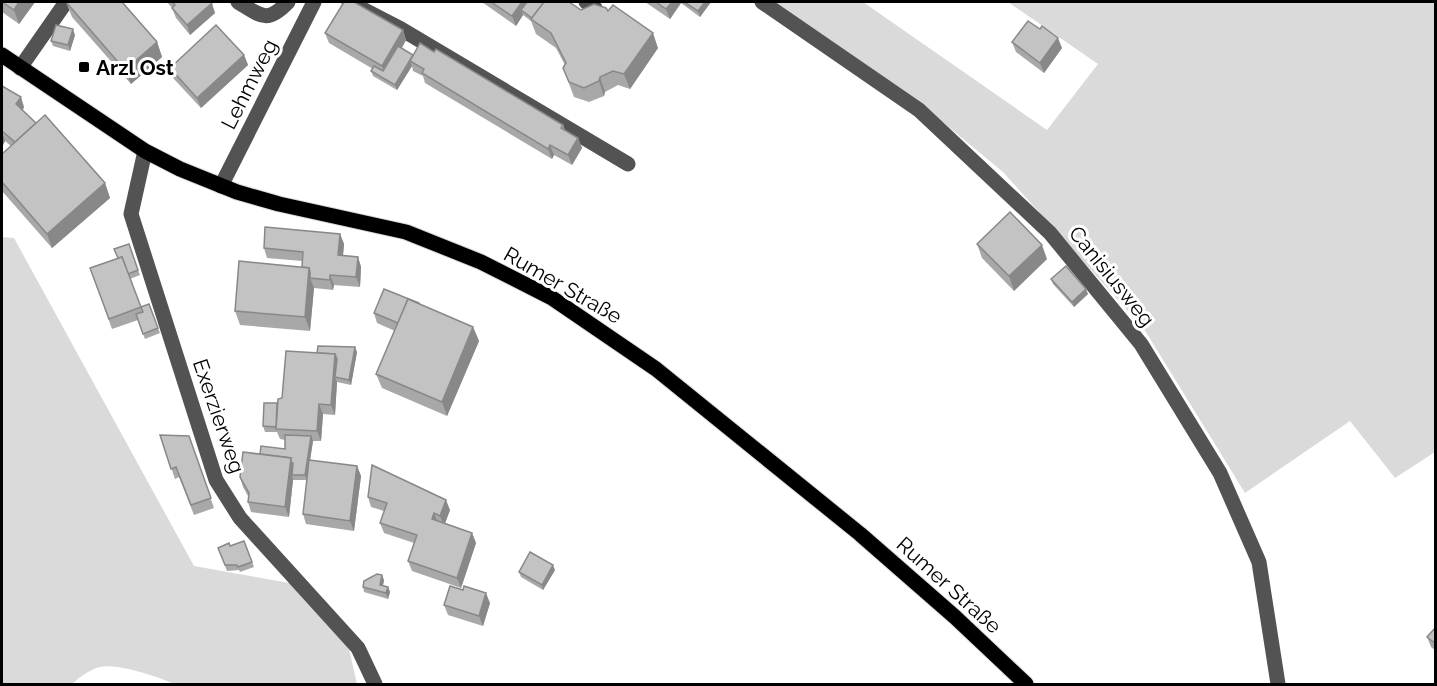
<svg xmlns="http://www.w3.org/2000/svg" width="1437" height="686" viewBox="0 0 1437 686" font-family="Raleway,sans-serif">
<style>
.green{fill:#dadada}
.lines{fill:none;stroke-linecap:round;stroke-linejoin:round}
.major-casing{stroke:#dbdbdb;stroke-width:17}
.minor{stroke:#535353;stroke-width:15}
.major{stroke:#000;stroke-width:15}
.wall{fill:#a8a8a8}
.shaded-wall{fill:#888}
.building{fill:#c3c3c3;stroke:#888;stroke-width:1.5}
.poi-dot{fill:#000;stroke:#fff;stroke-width:2}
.labels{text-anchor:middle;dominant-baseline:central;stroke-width:6;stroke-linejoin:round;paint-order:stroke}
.poi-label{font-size:21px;font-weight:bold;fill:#000;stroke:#fff;text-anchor:start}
.street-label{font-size:21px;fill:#000;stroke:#fff}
</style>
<rect width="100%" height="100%" fill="#fff"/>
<g class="green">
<polygon points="770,2 863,2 1047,130 1098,64 1008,2 1435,2 1435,452 1395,478 1350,421 1245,493 1144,329 1003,172 916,100"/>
<path d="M2,237L14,238L194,566L295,584L349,649L357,684H174C159,677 117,663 100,667C90,669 79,678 72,684H2Z"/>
</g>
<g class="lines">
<g class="major-casing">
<polyline id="major" points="2,55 145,151 180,169 237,192 279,204 406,232 481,262 552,298 656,369 860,534 955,617 1026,684"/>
</g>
<g class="minor">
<path d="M238,2C261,16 267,24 288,2"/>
<polyline points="349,2 401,29 628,164"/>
<polyline points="586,2 595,8"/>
<polyline points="762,2 919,110 1050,233 1141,344 1220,473 1259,562 1278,684"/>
<polyline points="20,68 66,2"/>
<polyline points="145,151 131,214 216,480 240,518 358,648 375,684"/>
<polyline points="221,186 314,2"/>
</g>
<use href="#major" class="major"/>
</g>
<g class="wall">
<polygon points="2,2 35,2 19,24 2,12"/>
<polygon points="66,2 157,42 162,57 131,84 72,17"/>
<polygon points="167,2 210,2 215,13 190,35 176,18 172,8"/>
<polygon points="482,2 569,2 581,10 608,11 658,48 630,89 618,85 605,92 604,96 589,102 574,97 563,68 565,65 556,48 536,34 531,21 523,15 516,26"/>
<polygon points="645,2 711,2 700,17 681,3 670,19"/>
<polygon points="403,30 406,40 402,48 413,55 563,125 565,130 578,138 582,148 572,165 554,155 552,159 425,83 423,76 413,71 412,66 397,90 373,76 371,71 373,69 329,43 325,33"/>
<polygon points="75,35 70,51 53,46 51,41"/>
<polygon points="1012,42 1062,48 1044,73 1016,52"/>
<polygon points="244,55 248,65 201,108 173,78 170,68"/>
<polygon points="2,86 24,107 23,110 36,123 105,183 110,198 52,248 2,191 2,154 11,146 5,141 3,145 2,144"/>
<polygon points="340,234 344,244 343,256 358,257 361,267 360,287 334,285 333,290 314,288 310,331 240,325 235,311 302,267 302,261 267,258 264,248"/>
<polygon points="977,244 1047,259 1014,291 982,258"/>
<polygon points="90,268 138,270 140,275 130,279 143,312 149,304 160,333 145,339 138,320 112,329"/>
<polygon points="1051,279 1088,294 1074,307 1053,284"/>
<polygon points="419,304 473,327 479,341 447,416 382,388 376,374 395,331 377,323 374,313"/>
<polygon points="357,352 351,385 337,382 335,415 323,414 321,441 313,441 310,460 357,466 361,476 354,531 306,524 303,514 307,480 293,480 289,517 251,512 248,502 248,496 243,487 240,477 260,454 285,449 285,440 280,439 277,432 265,432 263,426 277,403 282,398 317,353"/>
<polygon points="160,435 189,436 214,508 194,515 179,477 175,479"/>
<polygon points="368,497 450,510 445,523 472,533 476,543 461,588 412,571 408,561 414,543 384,533 380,523 384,511 371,507"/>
<polygon points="244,541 254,567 240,572 239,570 227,571 218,548 230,546"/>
<polygon points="555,570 543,590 521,577 519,572"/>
<polygon points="384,580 383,585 388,587 390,592 388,599 364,592 363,587"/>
<polygon points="463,590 490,603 483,626 448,615 444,605"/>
<polygon points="1436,627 1436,651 1431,647 1427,637"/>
</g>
<g class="shaded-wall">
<polygon points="19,2 35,2 19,24 14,10"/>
<polygon points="522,2 533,2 521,10 523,15 516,26 512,16"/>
<polygon points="672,2 681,2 681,3 670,19 666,9"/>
<polygon points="705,2 711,2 700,17 698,11"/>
<polygon points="212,3 215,13 190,35 187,25"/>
<polygon points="73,29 75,35 70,51 68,45"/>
<polygon points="403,30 406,40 385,76 382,66"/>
<polygon points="653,33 658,48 630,89 624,74"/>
<polygon points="1058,38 1062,48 1044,73 1040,63"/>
<polygon points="157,42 162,57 131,84 125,70"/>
<polygon points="244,55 248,65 201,108 197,98"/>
<polygon points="410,61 412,66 397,90 395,85"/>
<polygon points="600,77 605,92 604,96 599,81"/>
<polygon points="21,97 24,107 20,114 16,104"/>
<polygon points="2,132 5,141 3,145 2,142"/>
<polygon points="578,138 582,148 572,165 568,155"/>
<polygon points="550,145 554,155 552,159 548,149"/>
<polygon points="105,183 110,198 52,248 47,234"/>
<polygon points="340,234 344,244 342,265 338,255"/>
<polygon points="1042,245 1047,259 1014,291 1009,276"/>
<polygon points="358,257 361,267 360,287 356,277"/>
<polygon points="309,268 313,278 310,278 314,288 310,331 305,317"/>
<polygon points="330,275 334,285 333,290 330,280"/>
<polygon points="1086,289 1088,294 1074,307 1072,302"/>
<polygon points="473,327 479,341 447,416 442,402"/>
<polygon points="355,347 357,352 351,385 349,380"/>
<polygon points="335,354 338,364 335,377 337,382 335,415 331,405"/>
<polygon points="319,404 323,414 321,441 317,431"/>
<polygon points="311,436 313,441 307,480 305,475"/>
<polygon points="291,458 295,469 292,475 293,480 289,517 285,507"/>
<polygon points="357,466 361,476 354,531 350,521"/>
<polygon points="446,500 450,510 444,526 440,516"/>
<polygon points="434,513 438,523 432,519"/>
<polygon points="472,533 476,543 461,588 457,578"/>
<polygon points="553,565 555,570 543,590 542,585"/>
<polygon points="382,575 384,580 382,590 380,585"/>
<polygon points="388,587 390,592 388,599 386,593"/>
<polygon points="486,593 490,603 483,626 479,616"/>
</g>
<g class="building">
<polygon points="2,2 19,2 14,10"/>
<polygon points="66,2 122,2 157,42 125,70"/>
<polygon points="172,2 210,2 212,3 187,25 172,8 175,5"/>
<polygon points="344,2 354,2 403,30 382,66 325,33"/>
<polygon points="491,2 522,2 512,16"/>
<polygon points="527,2 544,2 532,18 521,10"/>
<polygon points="544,2 569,2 581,10 594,4 606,8 608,11 613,5 653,33 624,74 613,71 600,77 599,81 584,88 569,82 563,68 566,63 551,33 531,19"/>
<polygon points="656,2 672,2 666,9"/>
<polygon points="684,2 705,2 698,11"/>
<polygon points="1028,21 1040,29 1042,26 1058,38 1040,63 1012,42"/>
<polygon points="56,25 73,29 68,45 51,41"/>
<polygon points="216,25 244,55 197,98 170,68"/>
<polygon points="420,43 434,52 436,49 563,125 561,128 578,138 568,155 550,145 548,149 422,73 424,69 410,61"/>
<polygon points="398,46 413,55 395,85 371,71 374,66 383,71"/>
<polygon points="2,86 21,97 16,104 36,123 15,142 2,131"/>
<polygon points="45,115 105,183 47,234 2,182 2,154"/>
<polygon points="1010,212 1042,245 1009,276 977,244"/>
<polygon points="265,227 340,234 338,255 358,257 356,277 330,275 330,280 310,278 310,272 309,268 302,267 303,252 264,248"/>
<polygon points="129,244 138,270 128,274 122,257 118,258 114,249"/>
<polygon points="122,257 141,307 109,319 90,268"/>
<polygon points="239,261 309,268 305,317 235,311"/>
<polygon points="1066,266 1086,289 1072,302 1051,279"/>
<polygon points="384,289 419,303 419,304 408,299 398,323 374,313"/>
<polygon points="408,299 473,327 442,402 376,374"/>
<polygon points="149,304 158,328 143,334 136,314 143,312 141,307"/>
<polygon points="318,346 355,347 349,380 335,377 337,359 335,354 317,353"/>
<polygon points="286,351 335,354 331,405 319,404 317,431 276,429 278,399 282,398"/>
<polygon points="264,403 277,403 276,427 263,426"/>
<polygon points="160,435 189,436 211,498 191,505 176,467 171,469"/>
<polygon points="285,435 311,436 305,475 292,475 293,463 291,463 291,458 260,454 261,446 285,449"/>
<polygon points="243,452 291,458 285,507 248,502 249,493 240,477"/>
<polygon points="309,460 357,466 350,521 303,514"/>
<polygon points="372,465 446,500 440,516 434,513 432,519 472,533 457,578 408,561 417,535 380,523 387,503 368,497"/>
<polygon points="244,541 252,562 238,567 237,565 225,565 218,548 229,543 230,546"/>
<polygon points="530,552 553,565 542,585 519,572"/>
<polygon points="377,574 382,575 380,585 388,587 386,593 363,587 364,581"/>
<polygon points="450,586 463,590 464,586 486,593 479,616 444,605"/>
<polygon points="1436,627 1436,644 1427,637"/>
</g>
<rect class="poi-dot" x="78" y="61" width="12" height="12" rx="3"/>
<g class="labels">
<g class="poi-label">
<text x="96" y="67">Arzl Ost</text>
</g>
<g class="street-label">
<text transform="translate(249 84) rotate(-63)">Lehmweg</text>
<text transform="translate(1112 276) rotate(51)">Canisiusweg</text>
<text transform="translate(563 285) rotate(30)">Rumer Straße</text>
<text transform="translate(219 416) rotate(71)">Exerzierweg</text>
<text transform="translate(949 585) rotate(42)">Rumer Straße</text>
</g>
</g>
<rect width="1437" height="686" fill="none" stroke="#000000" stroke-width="6"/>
</svg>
